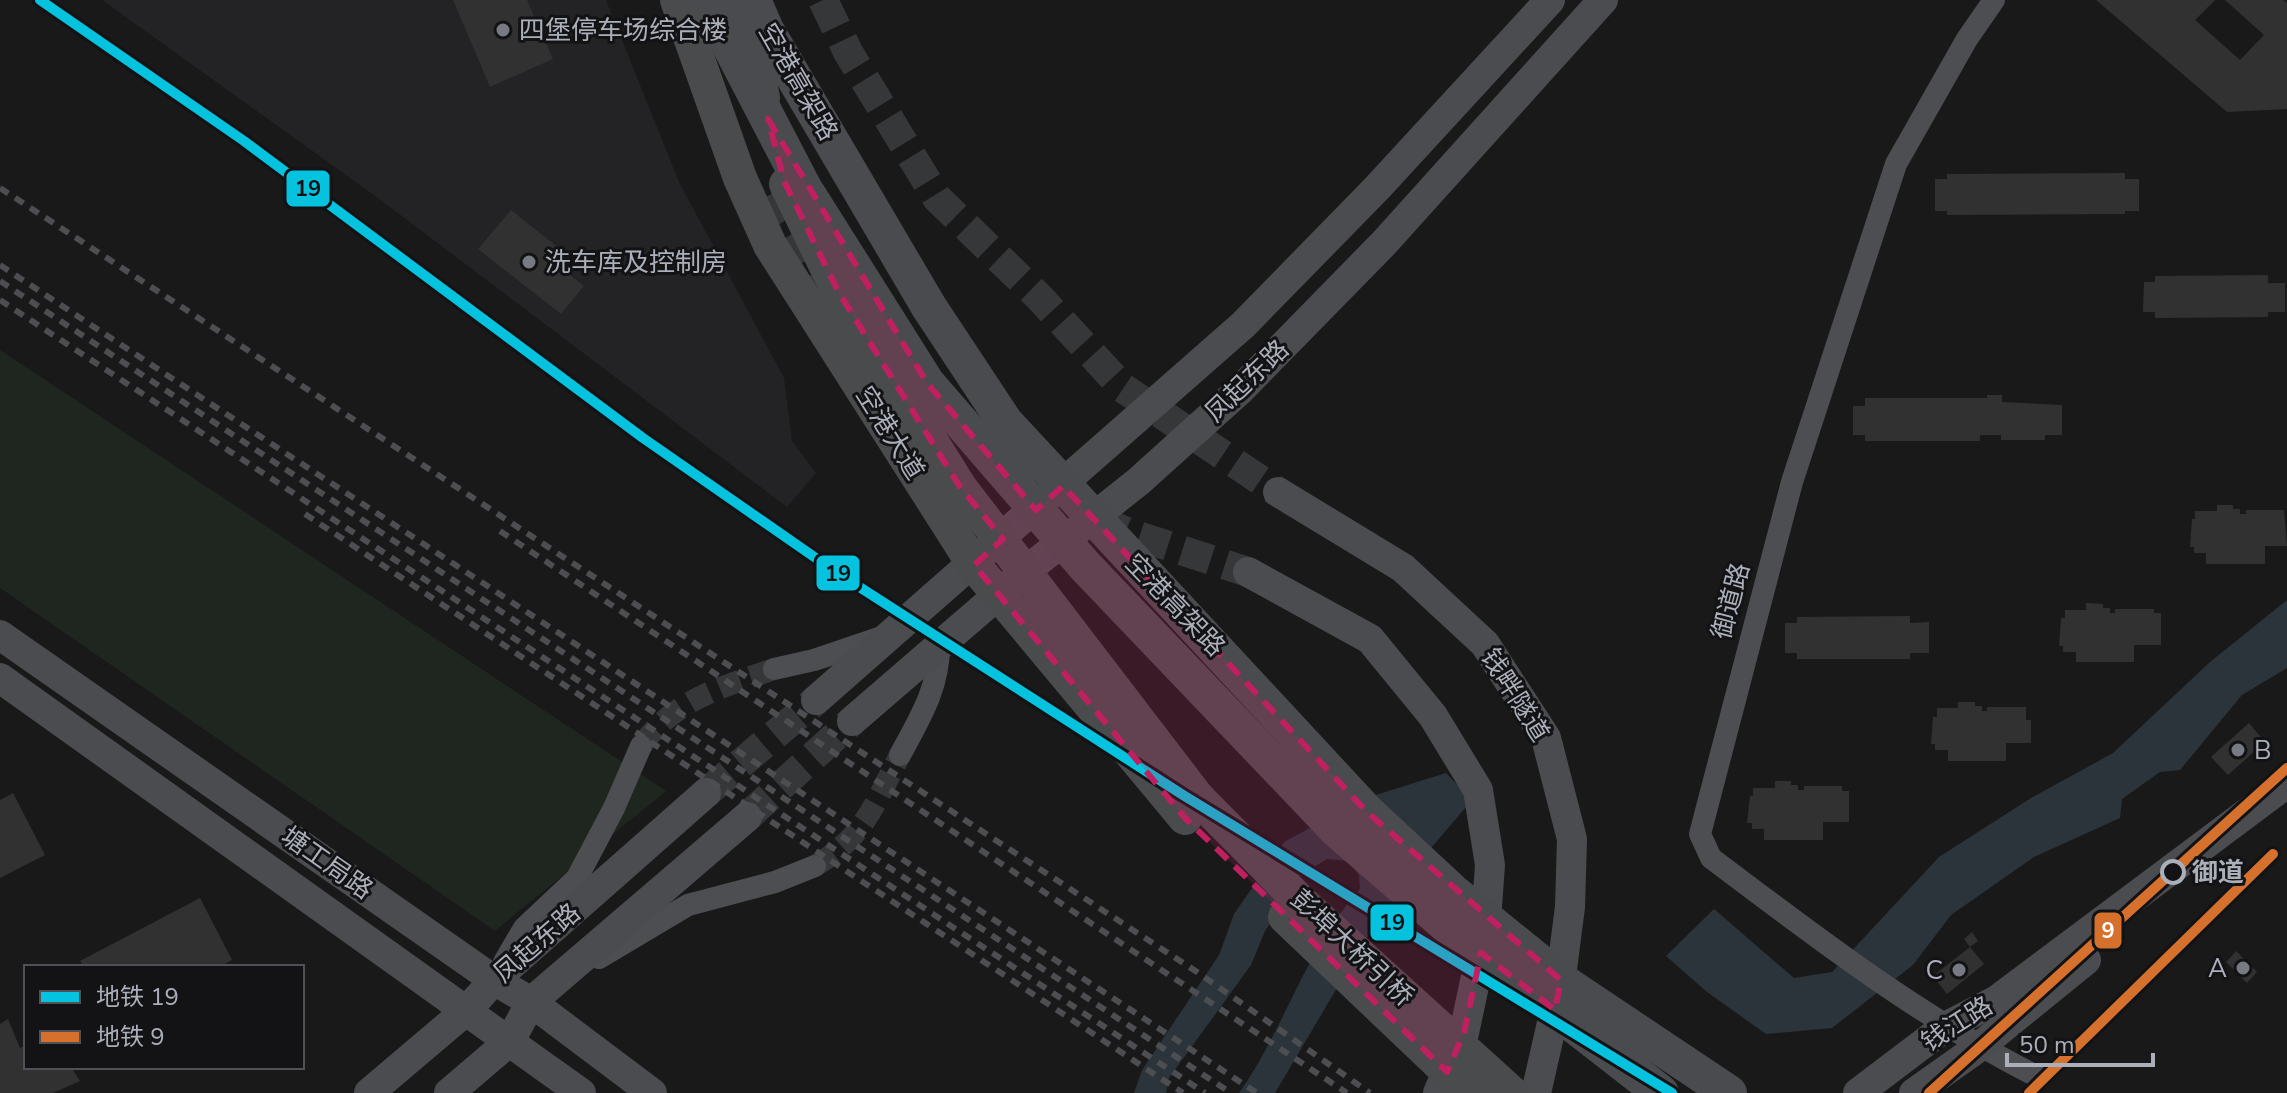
<svg xmlns="http://www.w3.org/2000/svg" width="2287" height="1093" viewBox="0 0 2287 1093" font-family="'Nunito Sans','Noto Sans SC',sans-serif">
<style>
.built{fill:#232325}
.green{fill:#1e261f}
.water{fill:#2b343b}
.building{fill:#313131}
.lines{fill:none;stroke-linecap:round;stroke-linejoin:round}
.minor-tunnel{stroke:#363739;stroke-width:22;stroke-dasharray:22 11;stroke-linecap:butt}
.secondary-tunnel{stroke:#363739;stroke-width:30;stroke-dasharray:30 15;stroke-linecap:butt}
.minor{stroke:#4c4e52;stroke-width:22}
.secondary{stroke:#4b4c50;stroke-width:30}
.primary{stroke:#4a4b4d;stroke-width:34}
.rail{stroke:#4c4e51;stroke-width:6;stroke-dasharray:10 8;stroke-linecap:butt}
.primary-bridge{stroke:#4a4b4d;stroke-width:34}
.trunk-bridge{stroke:#4a4b4e;stroke-width:36}
.metro-1-casing{stroke:#131315;stroke-width:16}
.metro-2-casing{stroke:#131315;stroke-width:16}
.metro-1{stroke:#05c3de;stroke-width:10}
.metro-2{stroke:#d5712d;stroke-width:10}
.marked{fill:#c12060;fill-opacity:0.2;stroke:#c12060;stroke-width:6;stroke-dasharray:16 10;stroke-linejoin:round}
.poi-dot{fill:#777a82;stroke:#131315;stroke-width:3}
.stop-dot{fill:#131315;stroke:#aaafba;stroke-width:4}
.labels{text-anchor:middle;dominant-baseline:central;stroke-width:6;stroke-linejoin:round;paint-order:stroke}
.poi-label{font-size:26px;fill:#aaafba;stroke:#131315;text-anchor:start}
.street-label{font-size:26px;fill:#aaafba;stroke:#131315}
.stop-label{font-size:26px;font-weight:bold;fill:#aaafba;stroke:#131315;text-anchor:start}
.line-badge{stroke:#131315;stroke-width:3}
.badge-label{font-size:22px;text-anchor:middle;font-weight:bold;fill:#fff}
.pale-badge-label{font-size:22px;text-anchor:middle;font-weight:bold;fill:#111}
</style>
<rect width="100%" height="100%" fill="#191919"/>
<polygon class="built" points="102,0 606,0 679,182 784,378 792,441 816,473 787,507 378,198"/>
<polygon class="green" points="0,350 666,791 495,931 0,588"/>
<g class="water">
<polygon points="2287,600 2287,668 2242,695 2180,770 2160,772 2122,799 2120,818 2034,857 1951,915 1913,965 1832,1028 1766,1034 1707,992 1666,956 1714,909 1794,978 1832,972 1939,857 2031,798 2113,753 2210,662"/>
<path d="M1446,773L1472,800L1414,868L1370,932L1275,1093H1239C1285,1028 1306,948 1360,889L1359,875L1348,861L1327,859L1302,874L1265,931L1251,965L1169,1078L1166,1093H1134L1142,1070L1219,955L1234,914L1284,842L1363,799Z"/>
</g>
<g class="building">
<polygon points="453,0 527,0 553,59 490,87"/>
<polygon points="2096,0 2215,0 2195,20 2240,60 2264,35 2225,0 2283,0 2287,3 2287,109 2227,112"/>
<polygon points="2125,173 2125,179 2139,179 2139,211 2125,211 2125,214 1947,215 1947,211 1935,211 1935,179 1947,179 1947,174"/>
<polygon points="511,210 569,256 561,268 584,286 561,314 478,249"/>
<polygon points="2268,275 2268,283 2285,283 2285,312 2268,312 2268,317 2155,318 2155,312 2143,312 2144,282 2155,282 2155,276"/>
<polygon points="1987,395 2002,395 2002,402 2062,405 2062,435 2045,435 2045,440 2001,440 2001,435 1980,435 1980,441 1865,441 1865,435 1853,435 1853,406 1865,406 1865,398 1987,398"/>
<polygon points="2217,505 2233,505 2233,509 2240,509 2240,514 2246,514 2246,510 2284,510 2287,546 2265,546 2265,564 2206,564 2206,553 2194,553 2194,547 2190,547 2192,519 2195,519 2195,511 2217,511"/>
<polygon points="2086,603 2103,604 2103,608 2110,608 2110,613 2115,613 2115,609 2154,609 2154,613 2161,613 2161,645 2134,645 2134,662 2076,662 2076,652 2063,652 2063,646 2059,646 2061,618 2065,618 2065,610 2086,610"/>
<polygon points="1910,616 1910,623 1929,622 1929,653 1910,653 1910,659 1797,659 1797,653 1785,653 1785,623 1797,623 1797,617"/>
<polygon points="1958,702 1975,702 1975,706 1982,706 1982,711 1987,711 1987,707 2026,707 2026,720 2031,720 2031,743 2006,743 2006,761 1948,761 1948,750 1935,750 1935,744 1931,744 1933,717 1937,717 1937,708 1958,708"/>
<polygon points="2249,723 2265,742 2228,775 2211,757"/>
<polygon points="1775,781 1791,781 1791,785 1798,785 1798,790 1804,790 1804,786 1842,786 1842,791 1849,791 1849,822 1823,822 1823,840 1764,840 1764,829 1752,829 1752,823 1747,823 1750,796 1753,796 1753,788 1775,788"/>
<polygon points="13,793 45,855 0,878 0,800"/>
<polygon points="200,898 232,960 219,967 84,967 80,961"/>
<polygon points="1972,932 1978,941 1970,947 1964,939"/>
<polygon points="1970,947 1984,964 1947,994 1933,976"/>
<polygon points="2236,951 2257,972 2247,983 2226,962"/>
<polygon points="8,1019 20,1048 26,1045 26,1067 71,1067 80,1081 53,1093 0,1093 0,1024"/>
</g>
<g class="lines">
<g class="minor-tunnel">
<path d="M641,746C674,700 722,687 774,669"/>
<path d="M815,866C865,836 874,805 900,755"/>
</g>
<g class="secondary-tunnel">
<polyline points="823,0 848,52 937,198 1040,298 1123,388 1278,492"/>
<polyline points="763,199 838,317"/>
<polyline points="1098,519 1126,532 1248,572"/>
<polyline points="706,793 816,700"/>
<polyline points="747,817 852,721"/>
</g>
<g class="minor">
<path d="M1994,0L1967,39L1896,164L1792,482L1700,834L1711,858C1817,938 1921,1018 2040,1078"/>
<polyline points="774,669 814,660 879,638"/>
<path d="M900,755C920,718 939,688 939,646"/>
<polyline points="599,958 688,905 775,882 815,866"/>
<polyline points="504,962 524,928 577,878 614,808 641,746"/>
</g>
<g class="secondary">
<polyline points="1278,492 1403,568 1485,644 1546,738 1572,839 1570,907 1559,992 1536,1093"/>
<polyline points="1248,572 1370,639 1433,716 1478,790 1490,865 1485,934 1464,1033 1438,1093"/>
<polyline points="0,635 494,980 531,1002 652,1093"/>
<polyline points="0,678 581,1093"/>
<polyline points="816,700 1243,325 1377,188 1550,0"/>
<polyline points="852,721 1027,570 1139,481 1241,389 1384,243 1603,0"/>
<polyline points="369,1093 468,1009 494,980 706,793"/>
<polyline points="449,1093 510,1041 531,1002 747,817"/>
<polyline points="1858,1093 1945,1027 1997,1000 2287,783"/>
<polyline points="1914,1093 1979,1047 2086,960"/>
</g>
<g class="primary">
<polyline points="677,0 740,178 770,245 974,565 1185,818"/>
<polyline points="744,0 763,98"/>
<polyline points="786,184 839,293 960,487 1198,798"/>
</g>
<g class="rail">
<polyline points="0,188 1197,972 1370,1093"/>
<polyline points="0,265 1257,1093"/>
<polyline points="0,281 1231,1093"/>
<polyline points="0,300 1205,1093"/>
<polyline points="305,514 1183,1093"/>
<polyline points="500,531 1347,1093"/>
</g>
<g class="primary-bridge">
<polyline points="1198,798 1297,898 1512,1093"/>
<polyline points="1285,917 1470,1093"/>
</g>
<g class="trunk-bridge">
<polyline points="711,0 731,48 804,188 927,383 1085,566 1338,831 1453,931 1661,1093"/>
<polyline points="753,0 766,30 929,307 1005,422 1367,812 1453,892 1569,986 1729,1093"/>
</g>
<g class="metro-1-casing">
<polyline id="metro-1" points="40,0 244,141 643,438 833,570 1183,795 1672,1093"/>
</g>
<g class="metro-2-casing">
<g id="metro-2">
<polyline points="1929,1093 2287,768"/>
<polyline points="2029,1093 2273,854"/>
</g>
</g>
<use href="#metro-1" class="metro-1"/>
<use href="#metro-2" class="metro-2"/>
</g>
<path class="marked" d="M768,119L927,383L1036,510L1063,486L1367,812L1561,980L1555,1010L1481,953L1464,1033L1447,1072L1185,818L974,565L1003,539L960,487L839,293L784,181Z"/>
<g class="poi-dot">
<circle cx="503" cy="30" r="8"/>
<circle cx="529" cy="262" r="8"/>
<circle cx="2238" cy="750" r="8"/>
<circle cx="2243" cy="968" r="8"/>
<circle cx="1959" cy="970" r="8"/>
</g>
<circle class="stop-dot" cx="2173" cy="872" r="11"/>
<g class="labels">
<g class="poi-label">
<text x="519" y="30">四堡停车场综合楼</text>
<text x="545" y="262">洗车库及控制房</text>
<text x="2254" y="750">B</text>
<text x="2227" y="968" text-anchor="end">A</text>
<text x="1943" y="970" text-anchor="end">C</text>
</g>
<g class="street-label">
<text transform="translate(798 82) rotate(60)">空港高架路</text>
<text transform="translate(1247 381) rotate(-44)">凤起东路</text>
<text transform="translate(890 433) rotate(58)">空港大道</text>
<text transform="translate(1731 601) rotate(-75)">御道路</text>
<text transform="translate(1175 605) rotate(46)">空港高架路</text>
<text transform="translate(1515 695) rotate(58)">钱畔隧道</text>
<text transform="translate(327 863) rotate(35)">塘工局路</text>
<text transform="translate(537 943) rotate(-41)">凤起东路</text>
<text transform="translate(1352 948) rotate(43)">彭埠大桥引桥</text>
<text transform="translate(1957 1024) rotate(-32)">钱江路</text>
</g>
<g class="stop-label">
<text x="2192" y="872">御道</text>
</g>
</g>
<g class="line-badge">
<rect x="285" y="169" width="46" height="39" rx="8" fill="#05c3de"/>
<rect x="815" y="554" width="46" height="38" rx="8" fill="#05c3de"/>
<rect x="1369" y="903" width="46" height="39" rx="8" fill="#05c3de"/>
<rect x="2093" y="911" width="30" height="39" rx="8" fill="#d5712d"/>
</g>
<g class="badge-label">
<text x="2108" y="938">9</text>
</g>
<g class="pale-badge-label">
<text x="308" y="196">19</text>
<text x="838" y="581">19</text>
<text x="1392" y="930">19</text>
</g>
<rect x="24" y="965" width="280" height="104" fill="#131315" stroke="#4f5157" stroke-width="2"/>
<rect x="40" y="991" width="40" height="12" fill="#05c3de" stroke="#4f5157" stroke-width="2"/>
<text x="96" y="1005" font-size="24" fill="#aaafba">地铁 19</text>
<rect x="40" y="1031" width="40" height="12" fill="#d5712d" stroke="#4f5157" stroke-width="2"/>
<text x="96" y="1045" font-size="24" fill="#aaafba">地铁 9</text>
<path d="M2007 1053v12h146v-12" fill="none" stroke="#aaafba" stroke-width="4"/>
<text x="2019" y="1053" font-size="24" fill="#aaafba" stroke="#131315" stroke-width="6" paint-order="stroke">50 m</text>
</svg>
